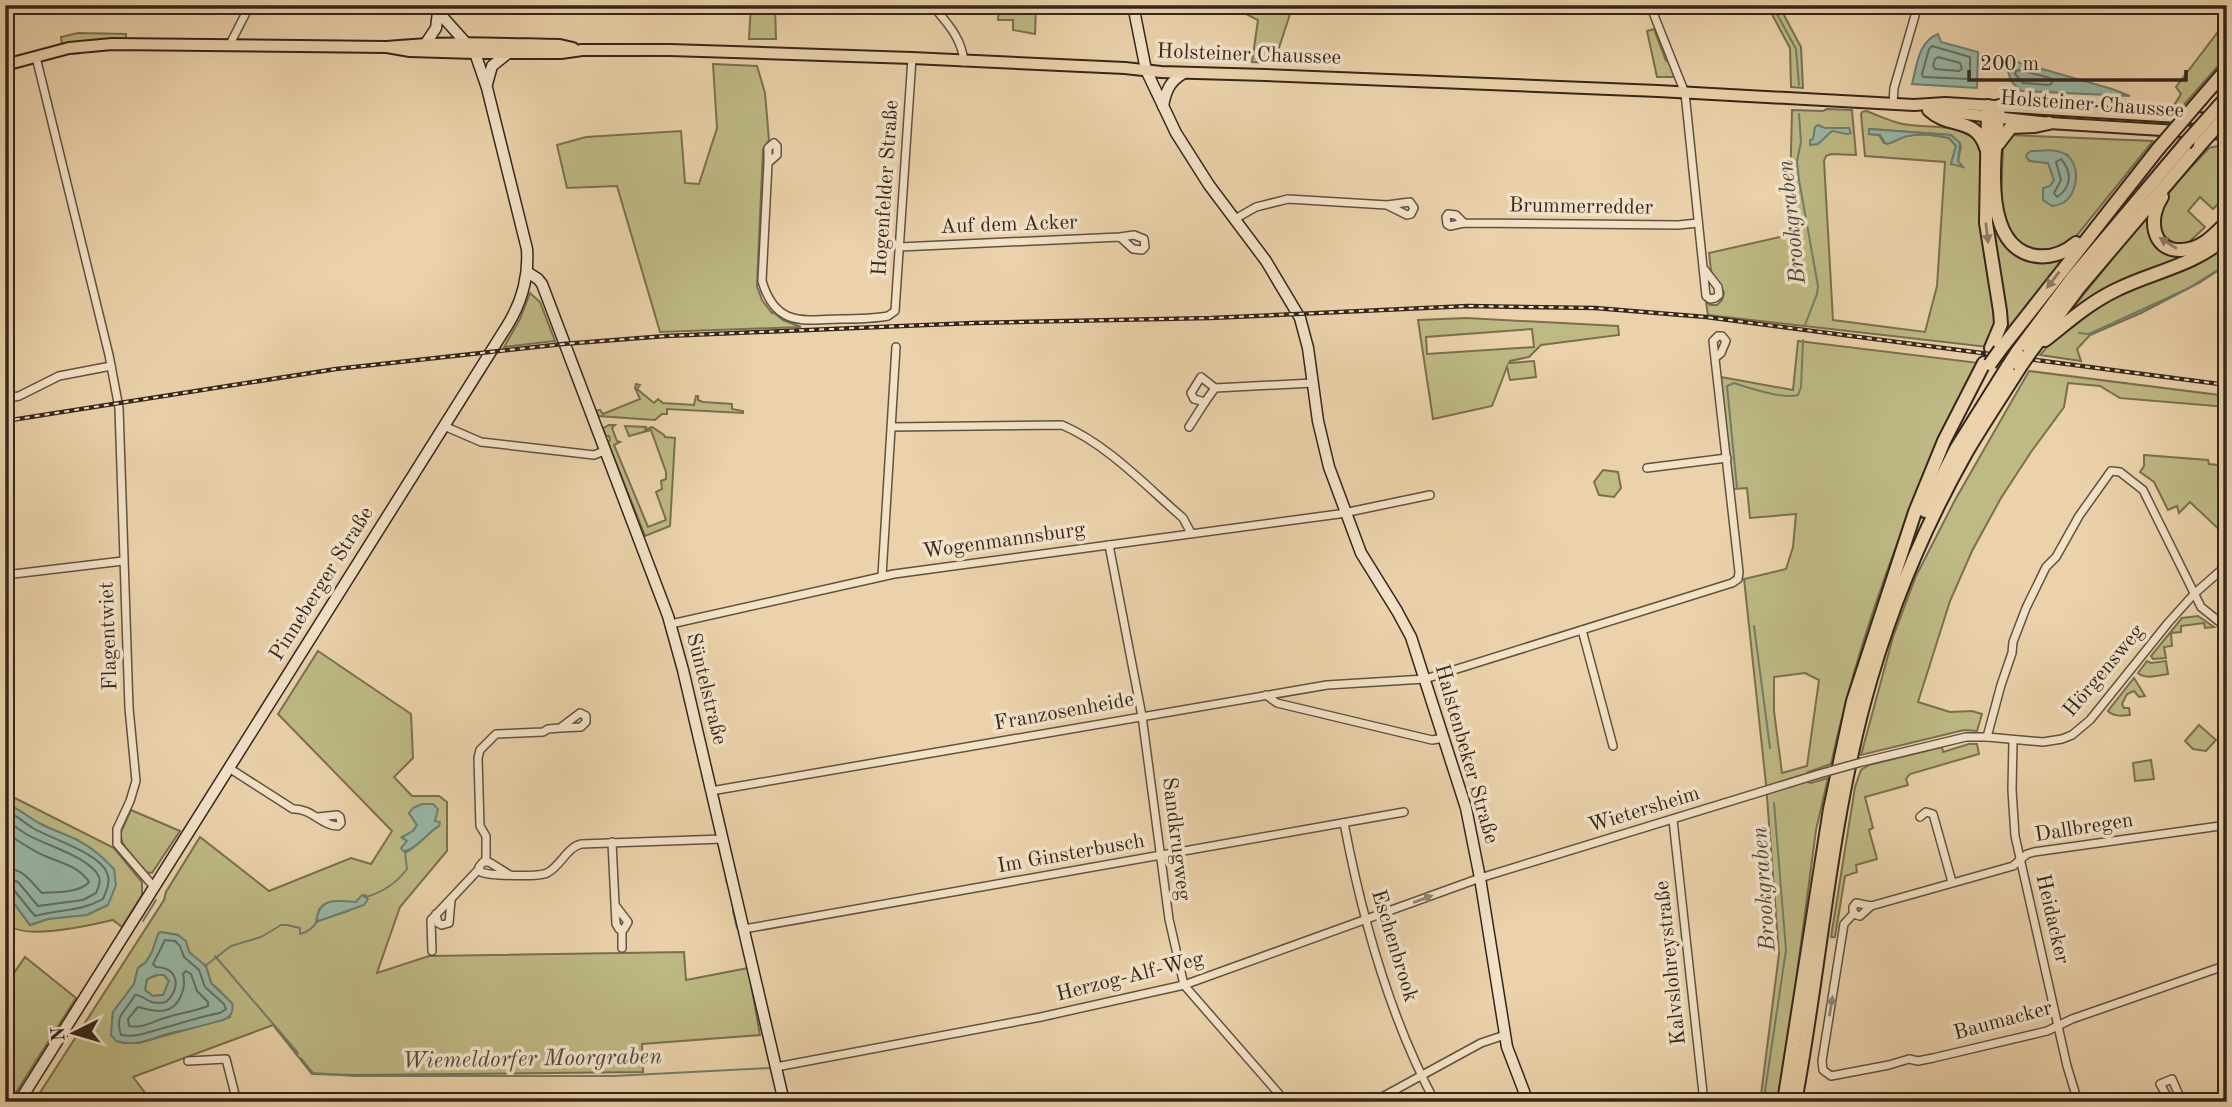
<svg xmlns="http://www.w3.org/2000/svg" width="2232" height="1107" viewBox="0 0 2232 1107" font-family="'Old Standard TT',serif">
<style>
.green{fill:#beba84;stroke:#797050;stroke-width:2;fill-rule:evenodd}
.water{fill:#98b8a7;stroke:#707e70;stroke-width:2;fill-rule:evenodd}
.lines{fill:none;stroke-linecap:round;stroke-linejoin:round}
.shore{stroke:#666f62;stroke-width:2}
.stream{stroke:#707e70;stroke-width:2}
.street-casing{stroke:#625140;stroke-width:10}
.secondary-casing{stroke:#34261d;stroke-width:13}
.primary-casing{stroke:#34261d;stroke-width:14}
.highway-casing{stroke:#34261d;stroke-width:16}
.street{stroke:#f2e2c8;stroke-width:7}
.secondary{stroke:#f2e2c8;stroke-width:10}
.primary{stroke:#ebd2aa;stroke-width:10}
.highway{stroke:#ebd2aa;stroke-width:12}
.rail-casing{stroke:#34261d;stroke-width:4.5}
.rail{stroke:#f2e2c8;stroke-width:2;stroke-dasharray:5;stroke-linecap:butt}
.street-bridge-casing{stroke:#625140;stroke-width:10;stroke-linecap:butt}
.highway-bridge-casing{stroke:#34261d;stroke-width:16;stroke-linecap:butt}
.street-bridge{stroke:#f2e2c8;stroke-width:7}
.highway-bridge{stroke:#ebd2aa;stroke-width:12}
.oneway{fill:#907c64}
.oneway2{fill:#938472}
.labels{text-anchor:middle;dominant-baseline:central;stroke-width:7;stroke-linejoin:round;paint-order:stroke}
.street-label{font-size:21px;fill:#34261d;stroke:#f2e2c8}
.water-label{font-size:23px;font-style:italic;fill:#4d4a40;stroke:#f2e2c8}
</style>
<rect width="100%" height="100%" fill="#ebd2aa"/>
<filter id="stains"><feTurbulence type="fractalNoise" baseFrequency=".00286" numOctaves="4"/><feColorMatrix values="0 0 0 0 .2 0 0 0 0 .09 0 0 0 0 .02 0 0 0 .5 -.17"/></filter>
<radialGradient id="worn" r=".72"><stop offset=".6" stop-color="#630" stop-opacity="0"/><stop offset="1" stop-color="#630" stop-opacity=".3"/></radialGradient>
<g class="green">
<polygon points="751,5 775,5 776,39 749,39"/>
<polygon points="999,5 1036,5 1035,34 1013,30 1013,20 998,20"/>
<polygon points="1245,5 1293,5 1274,63 1252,62 1258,20 1242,12"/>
<polygon points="1767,5 1780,5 1785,17 1801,47 1803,88 1791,87 1790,48"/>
<polygon points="2227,20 2227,56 2181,108 2173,107 2181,94 2176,87"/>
<polygon points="1654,29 1666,61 1669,62 1674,77 1657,77 1647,31"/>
<polygon points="78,33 126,34 126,39 86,41 62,44 61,37"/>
<polygon points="713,64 757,66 765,93 769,140 763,149 757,286 762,300 772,313 773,312 783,320 801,327 660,332 617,186 567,188 557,145 586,137 681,131 685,183 699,184 717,128"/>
<path d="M1827,109L1852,110L1856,155L1831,154L1826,156L1824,161L1833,320L1925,332L1937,286L1945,162L1865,156L1861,114L1862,112L1866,111C1878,115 1891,122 1903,124C1936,130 1957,120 1983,146L1996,321L1988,347L1708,315L1706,302L1710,305H1717L1722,300L1724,293L1711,271L1709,253L1789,235L1792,110L1823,111ZM1871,129L1951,135L1961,146L1958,161L1959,164H1951L1956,146L1949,138C1936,135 1920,133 1907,136C1898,138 1894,143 1884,143L1879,135L1869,134Z"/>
<path d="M2009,135L2153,141L2074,239C2048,257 2041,254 2014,241L2001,211V204L2003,149ZM2053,151L2068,155L2072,193L2064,202L2052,206L2050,186L2054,180L2048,163L2030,161Z"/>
<path d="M2217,146L2227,154V195L2213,209L2200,197L2188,211L2205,227L2186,245C2155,242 2152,215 2169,193C2181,177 2196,162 2209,148Z"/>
<polygon points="1991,188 2009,247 2065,258 2000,341 1990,233"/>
<polygon points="2149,214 2158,243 2203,248 2066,316"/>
<path d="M2227,243V262L2222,268L2199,283L2141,313L2090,335L2077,349L2081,361L2040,355C2058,334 2099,300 2124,289C2164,272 2191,273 2227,243Z"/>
<polygon points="530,293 540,302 555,341 504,347 520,319"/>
<path d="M1466,318L1618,326L1619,335L1541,345L1529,357L1510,361L1509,363L1534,361L1536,377L1510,380L1507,367L1492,406L1433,419L1418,320ZM1532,329L1534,347L1427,354L1426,337Z"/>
<path d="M1798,341L1979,363C1960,401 1940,439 1923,479C1884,572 1852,666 1831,764L1808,772L1802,778L1803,781L1811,783L1828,778L1816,830L1795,989L1777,1102H1765L1761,1095L1779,954L1766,784L1744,579L1786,569L1793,547L1796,514L1750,518L1747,488L1733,489L1721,377L1793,390ZM1805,673L1819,680L1807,766L1782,773L1774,711V677Z"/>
<polygon points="2029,371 2227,396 2227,407 2120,398 2100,386 2068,383 2064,407 2031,452 2001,498 1972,551 1950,601 1918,702 1950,712 1972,711 1982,714 1977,731 1964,730 1861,755 1893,637 1916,576 1955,500"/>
<polygon points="636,384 640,385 637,389 654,403 658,399 663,403 694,405 696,396 698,396 698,400 703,402 732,404 732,409 743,411 743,413 667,409 667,414 662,414 655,420 598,416 596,411 600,410 603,414 640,399 635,388"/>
<polygon points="609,425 615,425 612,428 617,441 620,442 614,445 648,527 666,520 656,492 662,489 661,481 666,479 666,472 651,430 629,436 625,426 646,427 645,430 652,427 664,435 665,437 675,438 670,526 645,536 608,442 610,440 609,436 606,436 603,428"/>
<polygon points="2144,455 2208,460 2209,464 2227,466 2227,537 2190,502 2179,513 2177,506 2168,510 2154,482 2140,472 2144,466"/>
<polygon points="1603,470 1618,472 1621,488 1614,497 1599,495 1594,482"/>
<polygon points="2198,616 2214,627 2205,628 2204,623 2181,626 2181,632 2171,633 2172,646 2164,647 2166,658 2153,659 2151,656 2182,618"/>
<path d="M318,651L411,714L413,758L394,777L412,796H439L447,802V851L400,907L377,973L429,956L684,952L686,980L748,968L760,1035L642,1044L643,1072L354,1075L312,1074L273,1025L133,1077L152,1102H85L82,1096L73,1102H34L164,900L166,892L200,837L269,891L351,858L371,864L392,831L278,714ZM418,806L439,825C428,832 418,847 406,852L407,841L402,838L413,831L417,825L409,813ZM365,895L367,899L348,911L317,921L319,910L323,905L330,902H356ZM160,932L178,935L189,952L207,969L211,983L221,992L230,1017L139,1043H124L111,1035L113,1012L134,984L138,968L146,962L152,952Z"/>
<path d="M2147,661L2151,663L2166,661L2168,674C2158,675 2146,680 2138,673Z"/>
<path d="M2134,678L2145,696L2139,697L2134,691L2127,694L2122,704L2124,708H2129L2130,715C2122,716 2114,717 2108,711Z"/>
<polygon points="2199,725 2216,740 2206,751 2193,749 2185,741"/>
<polygon points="1969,744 1977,744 1979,754 1910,774 1906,779 1908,785 1865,797 1873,828 1869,830 1877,859 1856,865 1857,872 1845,876 1835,937 1831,937 1855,787 1861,770 1869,765 1942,747 1943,752"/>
<polygon points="2151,760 2154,779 2135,781 2133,763"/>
<path d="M5,793L114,848L142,882V895L122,927L113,920C92,925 21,942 7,923C2,916 5,899 5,891L30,925L48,919L67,916L78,840C63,835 49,830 35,821C25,815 17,807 5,804Z"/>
<polygon points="131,810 180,831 152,873 145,872 123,844 120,834"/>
<polygon points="25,957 76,998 10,1102 5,1102 5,1043 7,1040 5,1028 5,986"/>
<polygon points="160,974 164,975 169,981 164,995 153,996 145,990 147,979"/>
</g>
<g class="water">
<path d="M1938,34L1941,42L1978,52L1977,88L1912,84C1917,65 1918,42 1938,34Z"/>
<polygon points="2004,58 2112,89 2130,96 2021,91 2011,81"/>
<polygon points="1818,125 1825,128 1849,128 1851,133 1847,134 1832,131 1818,144 1810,145 1810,140 1813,139 1815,127"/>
<path d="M1869,129L1951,135L1960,143L1958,161L1963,167L1951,164L1956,146L1949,138C1936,135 1920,133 1907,136C1899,138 1895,143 1886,144L1880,135L1869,134Z"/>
<path d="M2031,151C2041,151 2056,148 2065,154C2081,163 2079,193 2063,203C2060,205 2056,205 2052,206L2043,200V188L2050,186L2054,180L2048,163L2030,161L2026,157L2027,154Z"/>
<path d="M5,804C18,807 27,817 39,823C52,830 66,834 79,841C93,848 103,858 114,869L116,885L108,905L87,915L48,919L30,925L5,891Z"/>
<path d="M422,804H433L438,809L435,821L440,822L439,826C428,832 416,850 403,851L401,848L407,841L402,837L413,831L417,825L409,813L413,808Z"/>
<path d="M362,895L368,899L364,905L316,922C319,897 336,900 356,902Z"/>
<path d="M160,932L178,935L186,941L189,952L206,966L211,983L232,1003C234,1012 231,1016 223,1020C208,1024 191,1029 175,1032C155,1036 138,1048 116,1041L111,1035L113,1012L134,984L138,968L146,962L152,952L158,934ZM156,975H164L169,981L163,995L153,996L145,990L147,979Z"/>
</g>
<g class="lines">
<g class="shore">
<polygon points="1932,46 1970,57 1970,79 1923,77 1922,74 1929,49"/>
<polygon points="1938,57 1960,63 1962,69 1959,71 1935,69 1933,65 1935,59"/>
<polygon points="2020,70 2050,78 2052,83 2049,85 2023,83 2015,74 2016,71"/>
<path d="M2061,159C2073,172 2071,188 2057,197L2054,193L2061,180L2056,162Z"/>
<path d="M5,811C16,814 24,823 33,828C51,839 100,853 107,873C111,882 106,891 103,899C80,912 59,909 35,916L13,889L5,887"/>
<path d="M5,820C13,824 20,831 28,835C45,845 92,858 99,877C101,883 98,888 96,893L83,900L38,906L18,882L5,878"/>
<path d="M5,832C18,841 31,850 45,856C61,863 80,867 89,882C80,893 56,892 42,893C30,881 24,869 5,868"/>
<path d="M165,940L175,941L180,946L184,957L199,970L205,987L224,1004L226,1009L220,1013C204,1016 187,1021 171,1026C153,1030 140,1038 121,1035C114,1014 126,1012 135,995C146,995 146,1006 166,1002C181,988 179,968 156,967L153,964Z"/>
<path d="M186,971L191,974L197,991L208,1002V1006C195,1011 181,1013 168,1017C155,1020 143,1029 129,1026L128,1019L138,1007C156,1012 172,1016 181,996C184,988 185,983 183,974Z"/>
</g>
<g class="stream">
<polyline points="1772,5 1796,49 1799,85"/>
<polyline points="117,50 152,50"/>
<polyline points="87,52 107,50"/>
<polyline points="73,54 80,53"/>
<polyline points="1799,114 1801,142 1797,161 1799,180 1818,286 1817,294 1805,325"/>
<polyline points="2079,333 2089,334 2189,288 2227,264"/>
<path d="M1737,488L1727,386L1734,383C1749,388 1784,400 1798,395L1801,387L1803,340"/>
<polyline points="1754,626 1770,748"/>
<polyline points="721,854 723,862"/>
<polyline points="724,867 725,872"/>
<polyline points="726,879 727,883"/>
<path d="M366,897C383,892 396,884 407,869L405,852"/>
<polyline points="733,911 737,928"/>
<polyline points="143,921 156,900"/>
<polyline points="215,956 298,1053"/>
<path d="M205,966L231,946L261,937L281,925H287L300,928V934C309,932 314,927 318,920"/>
<polyline points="748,970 758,1014"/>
<polyline points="760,1023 769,1060"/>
<polyline points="301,1058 313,1073 354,1076 614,1076 770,1068"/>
<polyline points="1768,1098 1765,1091 1786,950 1774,803"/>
</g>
<g class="street-casing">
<g id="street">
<path d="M932,5C947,23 962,38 964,62"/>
<polyline points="1650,5 1685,93 1706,296 1710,299 1715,298 1719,295 1718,287 1704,269"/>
<polyline points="230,44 250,5"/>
<polyline points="36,57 109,355 119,408 129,708 136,781 130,801 117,829 117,844 154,887"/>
<polyline points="1893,104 1894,88 1918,5"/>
<path d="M768,163V148L774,143L777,146V155L768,163L762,281C775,325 800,321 839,319C855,319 872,319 888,316L895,311L912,58"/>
<polyline points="1235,219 1256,207 1288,199 1387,205 1407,215 1411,214 1414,208 1410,202 1387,205"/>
<polyline points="1464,223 1450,226 1447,224 1446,217 1448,214 1456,215 1464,223 1678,225 1698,223"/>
<polyline points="899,247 1120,237 1133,249 1142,250 1145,247 1144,239 1134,235 1120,237"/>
<polyline points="1215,388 1205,402 1194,399 1191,393 1201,377 1215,388 1313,383"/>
<polyline points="5,399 19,396 59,376 111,366"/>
<polyline points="444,426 481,442 594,455 604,451"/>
<path d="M892,427L1062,425C1107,444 1146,486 1183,518L1191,533"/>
<polyline points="1189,427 1205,402"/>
<polyline points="1647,468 1727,458"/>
<polyline points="1109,545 1142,716 1169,919 1184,985 1286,1102"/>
<polyline points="5,575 123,561"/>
<polyline points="882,576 896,347"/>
<polyline points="671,624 894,574 1339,514 1430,495"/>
<polyline points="1582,630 1613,746"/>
<polyline points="1266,695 1277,703 1432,740 1444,738"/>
<polyline points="1987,737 2001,685 2012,653 2013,642 2026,608 2046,567 2056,557 2079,516 2111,471 2120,472 2143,490 2201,607 2227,628"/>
<polyline points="2013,741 2012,790 2015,836 2067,1066 2078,1102"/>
<polyline points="1862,762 1966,737 1987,737 2043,742 2062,739 2072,735 2090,720 2168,623 2194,594 2227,565"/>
<path d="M229,768L293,809C311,808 322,826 338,826L341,823L340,817L337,815L318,817"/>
<polyline points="711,791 1327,685 1425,679 1732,583 1738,579 1739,572 1713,341 1718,336 1722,336 1726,341 1721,353 1716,357"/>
<polyline points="1920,817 1926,812 1933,814 1952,882"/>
<polyline points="1673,820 1704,1102"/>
<path d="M1344,823C1362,918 1389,1016 1435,1102"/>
<polyline points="612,842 616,924 619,929 624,929 628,922 615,905"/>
<polyline points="486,862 486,836 480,826 478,758 480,750 496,734 543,732 548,729 560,728 580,713 586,716 586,722 581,727 560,728"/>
<path d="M510,875L489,862H483L479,867L481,872C489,876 539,877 547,873C561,866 566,848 581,844L723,839"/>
<polyline points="1871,906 1860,916 1856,915 1853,911 1853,907 1856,903 1871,906 2013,866 2027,854 2034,852 2227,825"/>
<polyline points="1854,913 1844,924 1822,1061 1823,1070 1831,1076 1889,1065 1909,1059 1918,1061 1933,1058 2047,1031 2072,1019 2227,965"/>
<polyline points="436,914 438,923 442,925 449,923 451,900"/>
<polyline points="744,929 1404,812"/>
<polyline points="622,930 622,948"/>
<polyline points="432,951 431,920 479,869"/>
<polyline points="188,1061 226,1059 237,1102"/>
<polyline points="776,1067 1041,1017 1184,985 1480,878 1819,774"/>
<polyline points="1373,1102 1481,1043 1505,1035"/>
<polyline points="2181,1102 2167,1096 2160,1084 2172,1079 2182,1102"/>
</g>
</g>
<g class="secondary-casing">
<g id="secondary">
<polyline points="1133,5 1146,70 1176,133 1209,185 1266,261 1300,318 1308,348 1318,421 1329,467 1361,553 1397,611 1411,637 1466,808 1480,878 1507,1047 1528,1102"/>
<polyline points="426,43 436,28 438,12"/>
<polyline points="487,84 492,66 507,54"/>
<path d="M1163,106C1166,90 1170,81 1184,73"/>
<polyline points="527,272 538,279 542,284 668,616 683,670 784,1102"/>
<path d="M19,1102L507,326C522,302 529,278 527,249L487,88L475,53L432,5"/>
</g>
</g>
<g class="primary-casing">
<g id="primary">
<polyline points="387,47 410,51 475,53 561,53 582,50 670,50 912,58 1125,68 1161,72 1266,75 1658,91 1914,105 1945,103 2212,119"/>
<path d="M5,65L69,48L112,44L387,47C444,41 502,44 560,45L573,48"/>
<polyline points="1930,110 2049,123 2227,134"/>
</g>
</g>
<g class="highway-casing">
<g id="highway">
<polyline points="2201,99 2227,69"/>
<polyline points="1988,106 1986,223 2000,311 2001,324 1991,348"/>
<path d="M1999,106C1996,146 1979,241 2031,255C2048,259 2063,254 2076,243"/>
<polyline points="2218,107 2227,97"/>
<path d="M1929,110C1949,129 1976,116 1986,148"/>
<polyline points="1998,144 2011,127 2035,126 2049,123"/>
<path d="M2162,197C2148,217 2151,251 2181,250C2201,250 2214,235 2227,222"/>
<path d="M2045,340C2068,322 2089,303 2116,290C2154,271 2195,266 2227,236"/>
<polyline points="2000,350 2158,149"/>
<polyline points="2017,352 2073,277 2185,144"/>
<polyline points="2029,354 2081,285 2200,145"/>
<polyline points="1925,511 1956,449 2008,366"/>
<polyline points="1784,1102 1830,809 1853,701 1915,512 1944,441 1984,363"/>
<path d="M1795,1102C1820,969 1829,834 1864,703C1887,617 1922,531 1966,453C1983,424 2002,396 2020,367"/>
</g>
</g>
<use href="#street" class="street"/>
<use href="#secondary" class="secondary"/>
<use href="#primary" class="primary"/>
<use href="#highway" class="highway"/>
<g class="rail-casing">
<polyline id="rail" points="5,421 336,369 563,344 666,336 973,323 1211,318 1468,306 1595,308 1706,317 2227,385"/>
</g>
<use href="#rail" class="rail"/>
<g class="street-bridge-casing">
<polyline id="street-bridge" points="1819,774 1862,762"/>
</g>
<g class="highway-bridge-casing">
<g id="highway-bridge">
<polyline points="2185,144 2218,107"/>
<polyline points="2200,145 2227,115"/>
<polyline points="2158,149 2201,99"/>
<polyline points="1990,364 2000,350"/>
<polyline points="2008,366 2017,352"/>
<polyline points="2020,367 2029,354"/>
</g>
</g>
<use href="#street-bridge" class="street-bridge"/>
<use href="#highway-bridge" class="highway-bridge"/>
</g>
<defs><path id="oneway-solid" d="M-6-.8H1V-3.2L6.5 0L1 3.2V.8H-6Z" transform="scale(1.75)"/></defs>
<g class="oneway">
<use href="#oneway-solid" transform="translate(1987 233) rotate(83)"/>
<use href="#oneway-solid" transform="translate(2168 243) rotate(-148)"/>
<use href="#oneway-solid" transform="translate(2053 280) rotate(128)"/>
</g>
<g class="oneway2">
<use href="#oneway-solid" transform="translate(1423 899) rotate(-20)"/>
<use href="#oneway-solid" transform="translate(1831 1006) rotate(-81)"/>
</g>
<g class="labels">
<g class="street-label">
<text transform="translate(1249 55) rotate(2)">Holsteiner Chaussee</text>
<text transform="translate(2092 105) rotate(4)">Holsteiner Chaussee</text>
<text transform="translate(886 188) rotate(-86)">Hogenfelder Straße</text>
<text transform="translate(1581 207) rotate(1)">Brummerredder</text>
<text transform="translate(1009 225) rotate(-2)">Auf dem Acker</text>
<text transform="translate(1004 541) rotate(-8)">Wogenmannsburg</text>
<text transform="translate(322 584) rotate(-58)">Pinneberger Straße</text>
<text transform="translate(109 636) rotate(-92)">Flagentwiet</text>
<text transform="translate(2104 671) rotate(-50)">Hörgensweg</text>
<text transform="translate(706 689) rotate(76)">Süntelstraße</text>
<text transform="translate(1064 712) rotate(-10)">Franzosenheide</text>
<text transform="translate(1466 754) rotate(74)">Halstenbeker Straße</text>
<text transform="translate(1644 810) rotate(-17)">Wietersheim</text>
<text transform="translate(2084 828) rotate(-9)">Dallbregen</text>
<text transform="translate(1176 839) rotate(83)">Sandkrugweg</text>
<text transform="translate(1071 854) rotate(-10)">Im Ginsterbusch</text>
<text transform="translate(2052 919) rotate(77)">Heidacker</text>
<text transform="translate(1394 946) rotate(73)">Eschenbrook</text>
<text transform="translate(1671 963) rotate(-96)">Kalvslohreystraße</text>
<text transform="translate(1130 977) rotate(-14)">Herzog-Alf-Weg</text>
<text transform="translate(2003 1021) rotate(-15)">Baumacker</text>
</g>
<g class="water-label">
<text transform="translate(1792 222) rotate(-96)">Brookgraben</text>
<text transform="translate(1764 889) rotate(-94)">Brookgraben</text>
<text transform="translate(532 1059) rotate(-1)">Wiemeldorfer Moorgraben</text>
</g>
</g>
<rect width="2232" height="1107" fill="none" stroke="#ebd2aa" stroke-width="28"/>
<rect x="7" y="7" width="2218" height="1093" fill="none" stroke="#34261d" stroke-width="3.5"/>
<rect x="14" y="14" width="2204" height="1079" fill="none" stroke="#34261d" stroke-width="2"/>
<g transform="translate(74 1033) rotate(265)" stroke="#f2e2c8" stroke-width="5" paint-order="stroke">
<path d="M0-5L12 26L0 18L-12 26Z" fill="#34261d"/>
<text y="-10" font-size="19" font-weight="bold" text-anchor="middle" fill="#34261d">N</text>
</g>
<path d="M1969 70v10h217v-10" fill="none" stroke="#34261d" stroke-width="3.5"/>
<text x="1980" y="70" font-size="21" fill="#34261d" stroke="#f2e2c8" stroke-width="5" paint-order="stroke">200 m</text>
<rect width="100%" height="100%" filter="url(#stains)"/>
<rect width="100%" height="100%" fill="url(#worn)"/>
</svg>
